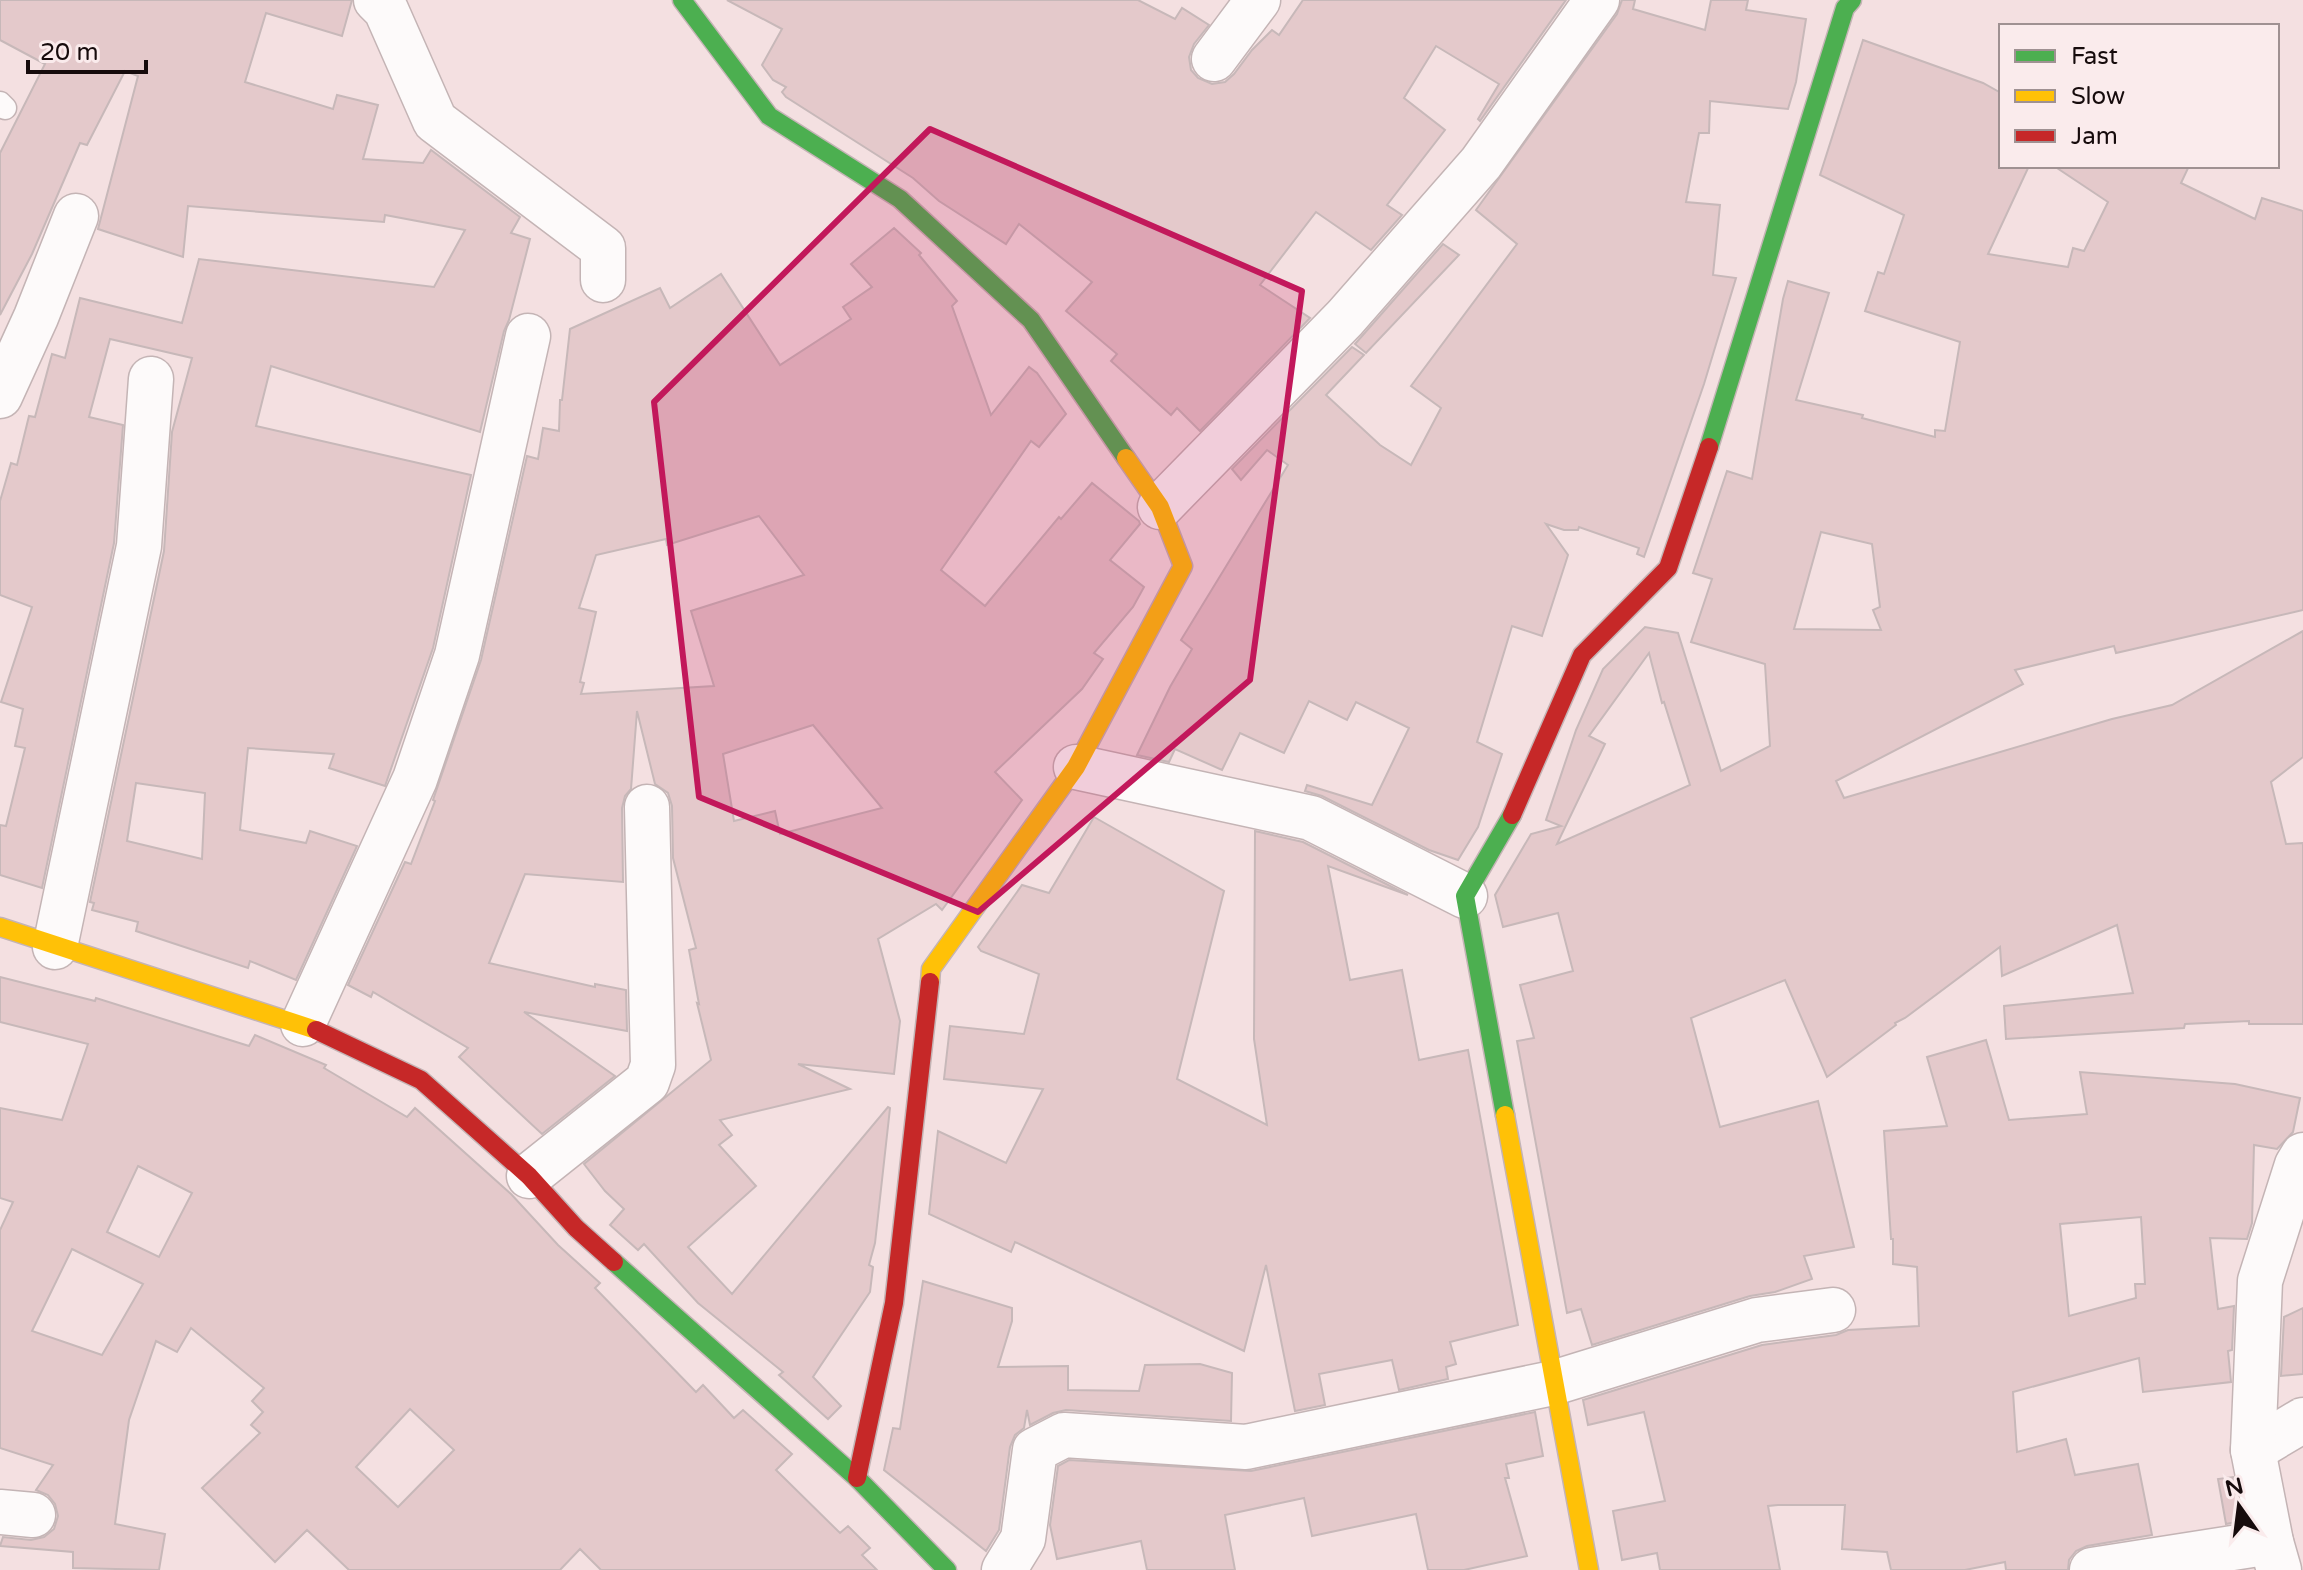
<svg xmlns="http://www.w3.org/2000/svg" width="2303" height="1570" viewBox="0 0 2303 1570" font-family="'Varela Round',sans-serif">
<style>
.building{fill:#e4c9cb;stroke:#c7b8b9;stroke-width:2;fill-rule:evenodd}
.lines{fill:none;stroke-linecap:round;stroke-linejoin:round}
.lane-casing{stroke:#c4b4b5;stroke-width:25}
.street-casing{stroke:#c4b4b5;stroke-width:47}
.fast-casing{stroke:#c4b4b5;stroke-width:21}
.slow-casing{stroke:#c4b4b5;stroke-width:21}
.jam-casing{stroke:#c4b4b5;stroke-width:21}
.lane{stroke:#fdfafa;stroke-width:22}
.street{stroke:#fdfafa;stroke-width:44}
.fast{stroke:#4caf50;stroke-width:18}
.slow{stroke:#ffc107;stroke-width:18}
.jam{stroke:#c62828;stroke-width:18}
.marked{fill:#c2185b;fill-opacity:0.2;stroke:#c2185b;stroke-width:6;stroke-linejoin:round}
</style>
<rect width="100%" height="100%" fill="#f4e0e1"/>
<g class="building">
<path d="M0,0H352L342,36L266,13L245,82L333,109L337,95L378,105L363,159L423,163L431,150L520,217L511,233L530,239L509,320L504,331L480,432L271,366L256,426L471,475L433,648L385,786L329,768L334,754L248,748L240,830L306,843L310,831L357,846L296,980L250,961L248,968L136,931L138,922L92,910L94,903L90,902L164,551L172,432L192,358L110,339L89,417L123,425L114,543L42,888L0,875V825L6,826L25,748L15,746L23,709L1,702L32,607L0,595V501L11,463L17,465L29,416L35,417L52,354L65,358L80,298L182,323L199,259L434,287L465,230L385,215L384,222L188,206L183,257L98,229L138,76L125,71L87,145L80,143L32,254L0,315V153L45,64L0,40ZM136,783L205,793L202,859L127,841Z"/>
<polygon points="727,0 1138,0 1175,19 1182,8 1209,25 1194,44 1189,57 1191,70 1198,78 1212,84 1225,82 1234,74 1252,50 1272,30 1279,35 1303,0 1566,0 1480,121 1478,119 1499,84 1436,46 1404,98 1445,130 1387,205 1402,215 1371,250 1316,212 1260,285 1310,318 1200,431 1177,408 1171,415 1111,361 1117,354 1066,311 1092,282 1019,224 1006,244 939,201 913,178 786,97 782,92 786,87 773,80 762,65 782,29"/>
<polygon points="1622,0 1635,0 1633,9 1705,30 1711,0 1748,0 1746,10 1806,19 1796,82 1788,109 1710,101 1709,133 1699,133 1686,202 1720,205 1713,275 1736,278 1704,384 1644,557 1637,554 1639,548 1579,527 1578,530 1564,530 1546,524 1568,555 1542,636 1512,626 1477,742 1502,754 1478,827 1458,860 1429,850 1322,796 1305,791 1307,785 1372,805 1409,728 1356,702 1347,720 1309,701 1284,753 1240,733 1222,770 1175,749 1169,762 1137,755 1170,687 1192,649 1181,640 1288,465 1267,450 1241,480 1232,469 1352,347 1364,355 1326,395 1380,445 1411,465 1441,408 1411,386 1517,244 1476,210 1617,14"/>
<path d="M1863,40L1983,83L2001,93V166H2029L1988,254L2068,267L2073,248L2084,251L2108,202L2054,166H2189L2181,183L2255,219L2262,198L2303,211V610L2116,653L2114,646L2015,670L2023,684L1836,781L1844,798L2112,719L2172,705L2303,631V757L2271,782L2286,844L2303,843V1024H2249V1021L2185,1024L2184,1028L2006,1039L2004,1006L2133,993L2117,925L2002,976L2000,947L1905,1018L1895,1023L1896,1025L1827,1077L1785,980L1691,1018L1720,1127L1818,1101L1854,1247L1804,1256L1812,1279L1775,1292L1750,1296L1592,1345L1581,1309L1567,1313L1517,1041L1534,1038L1520,985L1573,971L1558,913L1503,927L1495,895L1531,834L1561,826L1546,820L1576,730L1603,669L1645,627L1678,633L1721,771L1770,746L1765,664L1691,642L1712,579L1693,573L1727,471L1752,479L1783,299L1788,281L1829,293L1796,400L1863,415L1862,418L1935,437V430L1945,431L1960,342L1865,311L1878,272L1884,274L1904,215L1820,175ZM1821,532L1872,544L1880,607L1873,610L1881,630L1794,629ZM1649,653L1662,703L1664,702L1690,785L1557,844L1605,744L1589,736Z"/>
<path d="M894,228L921,253L919,255L957,301L952,306L991,415L1029,367L1037,373L1066,414L1039,447L1031,441L941,570L985,606L1059,517L1061,519L1092,483L1139,521L1140,524L1110,560L1144,587L1133,607L1094,653L1103,659L1082,689L995,772L1022,800L942,910L936,904L878,939L900,1021L894,1074L798,1064L850,1089L720,1120L732,1135L719,1145L756,1186L688,1247L732,1294L888,1107L890,1108L875,1243L869,1265L873,1267L870,1292L813,1377L841,1406L828,1419L779,1375L783,1372L698,1303L644,1244L638,1250L610,1225L624,1209L605,1191L584,1164L711,1060L697,1003L699,1004L689,950L696,948L673,858L672,806L668,793L655,784L637,711L631,789L625,796L622,808L623,882L525,874L489,963L595,987V984L626,990L627,1031L524,1012L615,1076L542,1134L459,1057L468,1048L373,992L371,997L348,985L405,862L411,864L435,801L433,800L481,660L527,456L538,459L543,428L559,431L560,400H562L570,329L660,288L670,308L721,274L780,365L851,319L843,307L872,287L851,264ZM759,516L804,575L691,611L714,686L581,694L584,683L580,682L596,612L579,608L596,555L666,539L667,545ZM813,725L882,808L780,834L775,811L734,821L723,754Z"/>
<polygon points="1443,244 1459,255 1366,353 1355,344"/>
<polygon points="1094,817 1224,891 1177,1079 1267,1125 1254,1039 1255,831 1303,842 1408,895 1328,866 1350,980 1402,970 1419,1060 1468,1050 1518,1325 1450,1342 1456,1364 1446,1367 1448,1379 1399,1390 1392,1360 1319,1374 1325,1405 1295,1411 1266,1265 1244,1351 1015,1242 1011,1252 929,1214 938,1131 1006,1163 1043,1089 944,1079 950,1026 1024,1034 1039,974 981,951 978,947 1022,885 1049,893"/>
<path d="M0,977L95,1001L96,998L249,1046L255,1035L326,1065L324,1068L407,1117L415,1108L511,1194L558,1245L600,1283L595,1288L696,1392L703,1385L734,1418L743,1410L792,1454L776,1470L840,1533L848,1526L870,1548L862,1555L877,1570H601L580,1549L560,1570H349L307,1530L275,1562L202,1488L260,1433L251,1425L263,1412L252,1401L264,1388L191,1328L177,1352L156,1341L129,1420L115,1524L165,1534L159,1570L73,1568V1552L0,1546L3,1537L31,1540L44,1537L54,1529L58,1516L55,1504L48,1495L36,1490L53,1465L0,1448V1230L13,1202L0,1198V1108L62,1120L88,1044L0,1022ZM138,1166L192,1193L159,1257L107,1232ZM72,1249L143,1284L102,1355L32,1331ZM410,1409L454,1450L398,1507L356,1467Z"/>
<path d="M1986,1040L2009,1120L2087,1114L2080,1072L2235,1084L2300,1098L2293,1132L2277,1149L2254,1145L2252,1223L2247,1239L2210,1238L2218,1309L2234,1306L2232,1350L2228,1351L2231,1382L2143,1392L2139,1358L2013,1392L2017,1452L2066,1439L2075,1475L2138,1464L2152,1535L2087,1546L2076,1551L2069,1560L2068,1570H2006L2005,1562L1965,1570H1891L1887,1552L1842,1549L1845,1505H1778L1768,1506L1780,1570H1660L1657,1553L1622,1560L1613,1511L1665,1501L1644,1412L1588,1425L1583,1400L1762,1345L1836,1335L1848,1330L1919,1326L1917,1267L1893,1264V1239H1891L1884,1131L1947,1126L1927,1057ZM2141,1217L2145,1284H2135L2136,1298L2069,1316L2060,1224Z"/>
<polygon points="923,1281 1012,1308 1012,1321 998,1367 1068,1366 1068,1390 1139,1391 1145,1365 1200,1364 1232,1373 1231,1421 1066,1410 1053,1413 1030,1425 1027,1410 1024,1428 1015,1435 1010,1447 999,1530 986,1551 884,1470 893,1428 900,1429"/>
<polygon points="2303,1308 2303,1374 2281,1376 2284,1317"/>
<polygon points="1535,1412 1543,1456 1506,1464 1509,1478 1505,1478 1527,1556 1464,1570 1428,1570 1416,1514 1312,1536 1304,1498 1225,1515 1235,1570 1147,1570 1141,1541 1057,1559 1050,1525 1058,1466 1069,1460 1251,1471"/>
<polygon points="2233,1477 2241,1521 2226,1524 2218,1479"/>
</g>
<g class="lines">
<g class="lane-casing">
<polyline id="lane" points="0,103 5,108"/>
</g>
<g class="street-casing">
<g id="street">
<polyline points="376,0 386,10 435,121 603,248 603,280"/>
<polyline points="1214,59 1258,0"/>
<polyline points="0,396 36,317 76,216"/>
<polyline points="1160,507 1345,318 1481,163 1597,0"/>
<polyline points="1076,767 1311,818 1465,896"/>
<polyline points="55,947 139,546 151,379"/>
<polyline points="303,1024 415,779 457,655 528,336"/>
<polyline points="529,1176 647,1082 653,1065 647,807"/>
<polyline points="2253,1450 2303,1420"/>
<polyline points="0,1512 33,1515"/>
<polyline points="1004,1570 1023,1539 1035,1450 1064,1435 1246,1447 1553,1383 1757,1320 1833,1310"/>
<polyline points="2092,1570 2271,1542"/>
<polyline points="2279,1570 2271,1542 2253,1450 2260,1281 2297,1165 2303,1155"/>
</g>
</g>
<g class="fast-casing">
<g id="fast">
<polyline points="682,0 769,116 900,199 1031,320 1126,458"/>
<polyline points="1709,447 1845,8 1852,0"/>
<polyline points="1505,1115 1465,896 1512,815"/>
<polyline points="614,1262 857,1478 947,1570"/>
</g>
</g>
<g class="slow-casing">
<g id="slow">
<polyline points="0,927 316,1030"/>
<polyline points="930,982 931,969 1076,767 1183,566 1160,507 1126,458"/>
<polyline points="1505,1115 1589,1570"/>
</g>
</g>
<g class="jam-casing">
<g id="jam">
<polyline points="1512,815 1582,655 1668,568 1709,447"/>
<polyline points="316,1030 421,1080 529,1176 576,1228 614,1262"/>
<polyline points="857,1478 894,1303 930,982"/>
</g>
</g>
<use href="#lane" class="lane"/>
<use href="#street" class="street"/>
<use href="#fast" class="fast"/>
<use href="#slow" class="slow"/>
<use href="#jam" class="jam"/>
</g>
<path class="marked" d="M930,129L1302,291L1250,680L978,912L699,797L654,402Z"/>
<rect x="1999" y="24" width="280" height="144" fill="#faebec" stroke="#9f9192" stroke-width="2"/>
<rect x="2015" y="50" width="40" height="12" fill="#4caf50" stroke="#9f9192" stroke-width="2"/>
<text x="2071" y="64" font-size="24" fill="#160b0c">Fast</text>
<rect x="2015" y="90" width="40" height="12" fill="#ffc107" stroke="#9f9192" stroke-width="2"/>
<text x="2071" y="104" font-size="24" fill="#160b0c">Slow</text>
<rect x="2015" y="130" width="40" height="12" fill="#c62828" stroke="#9f9192" stroke-width="2"/>
<text x="2071" y="144" font-size="24" fill="#160b0c">Jam</text>
<g transform="translate(2239 1506) rotate(346)" stroke="#faebec" stroke-width="6" paint-order="stroke">
<path d="M0-6L14 30L0 20L-14 30Z" fill="#160b0c"/>
<text y="-12" font-size="22" font-weight="bold" text-anchor="middle" fill="#160b0c">N</text>
</g>
<path d="M28 60v12h118v-12" fill="none" stroke="#160b0c" stroke-width="4"/>
<text x="40" y="60" font-size="24" fill="#160b0c" stroke="#faebec" stroke-width="6" paint-order="stroke">20 m</text>
</svg>
